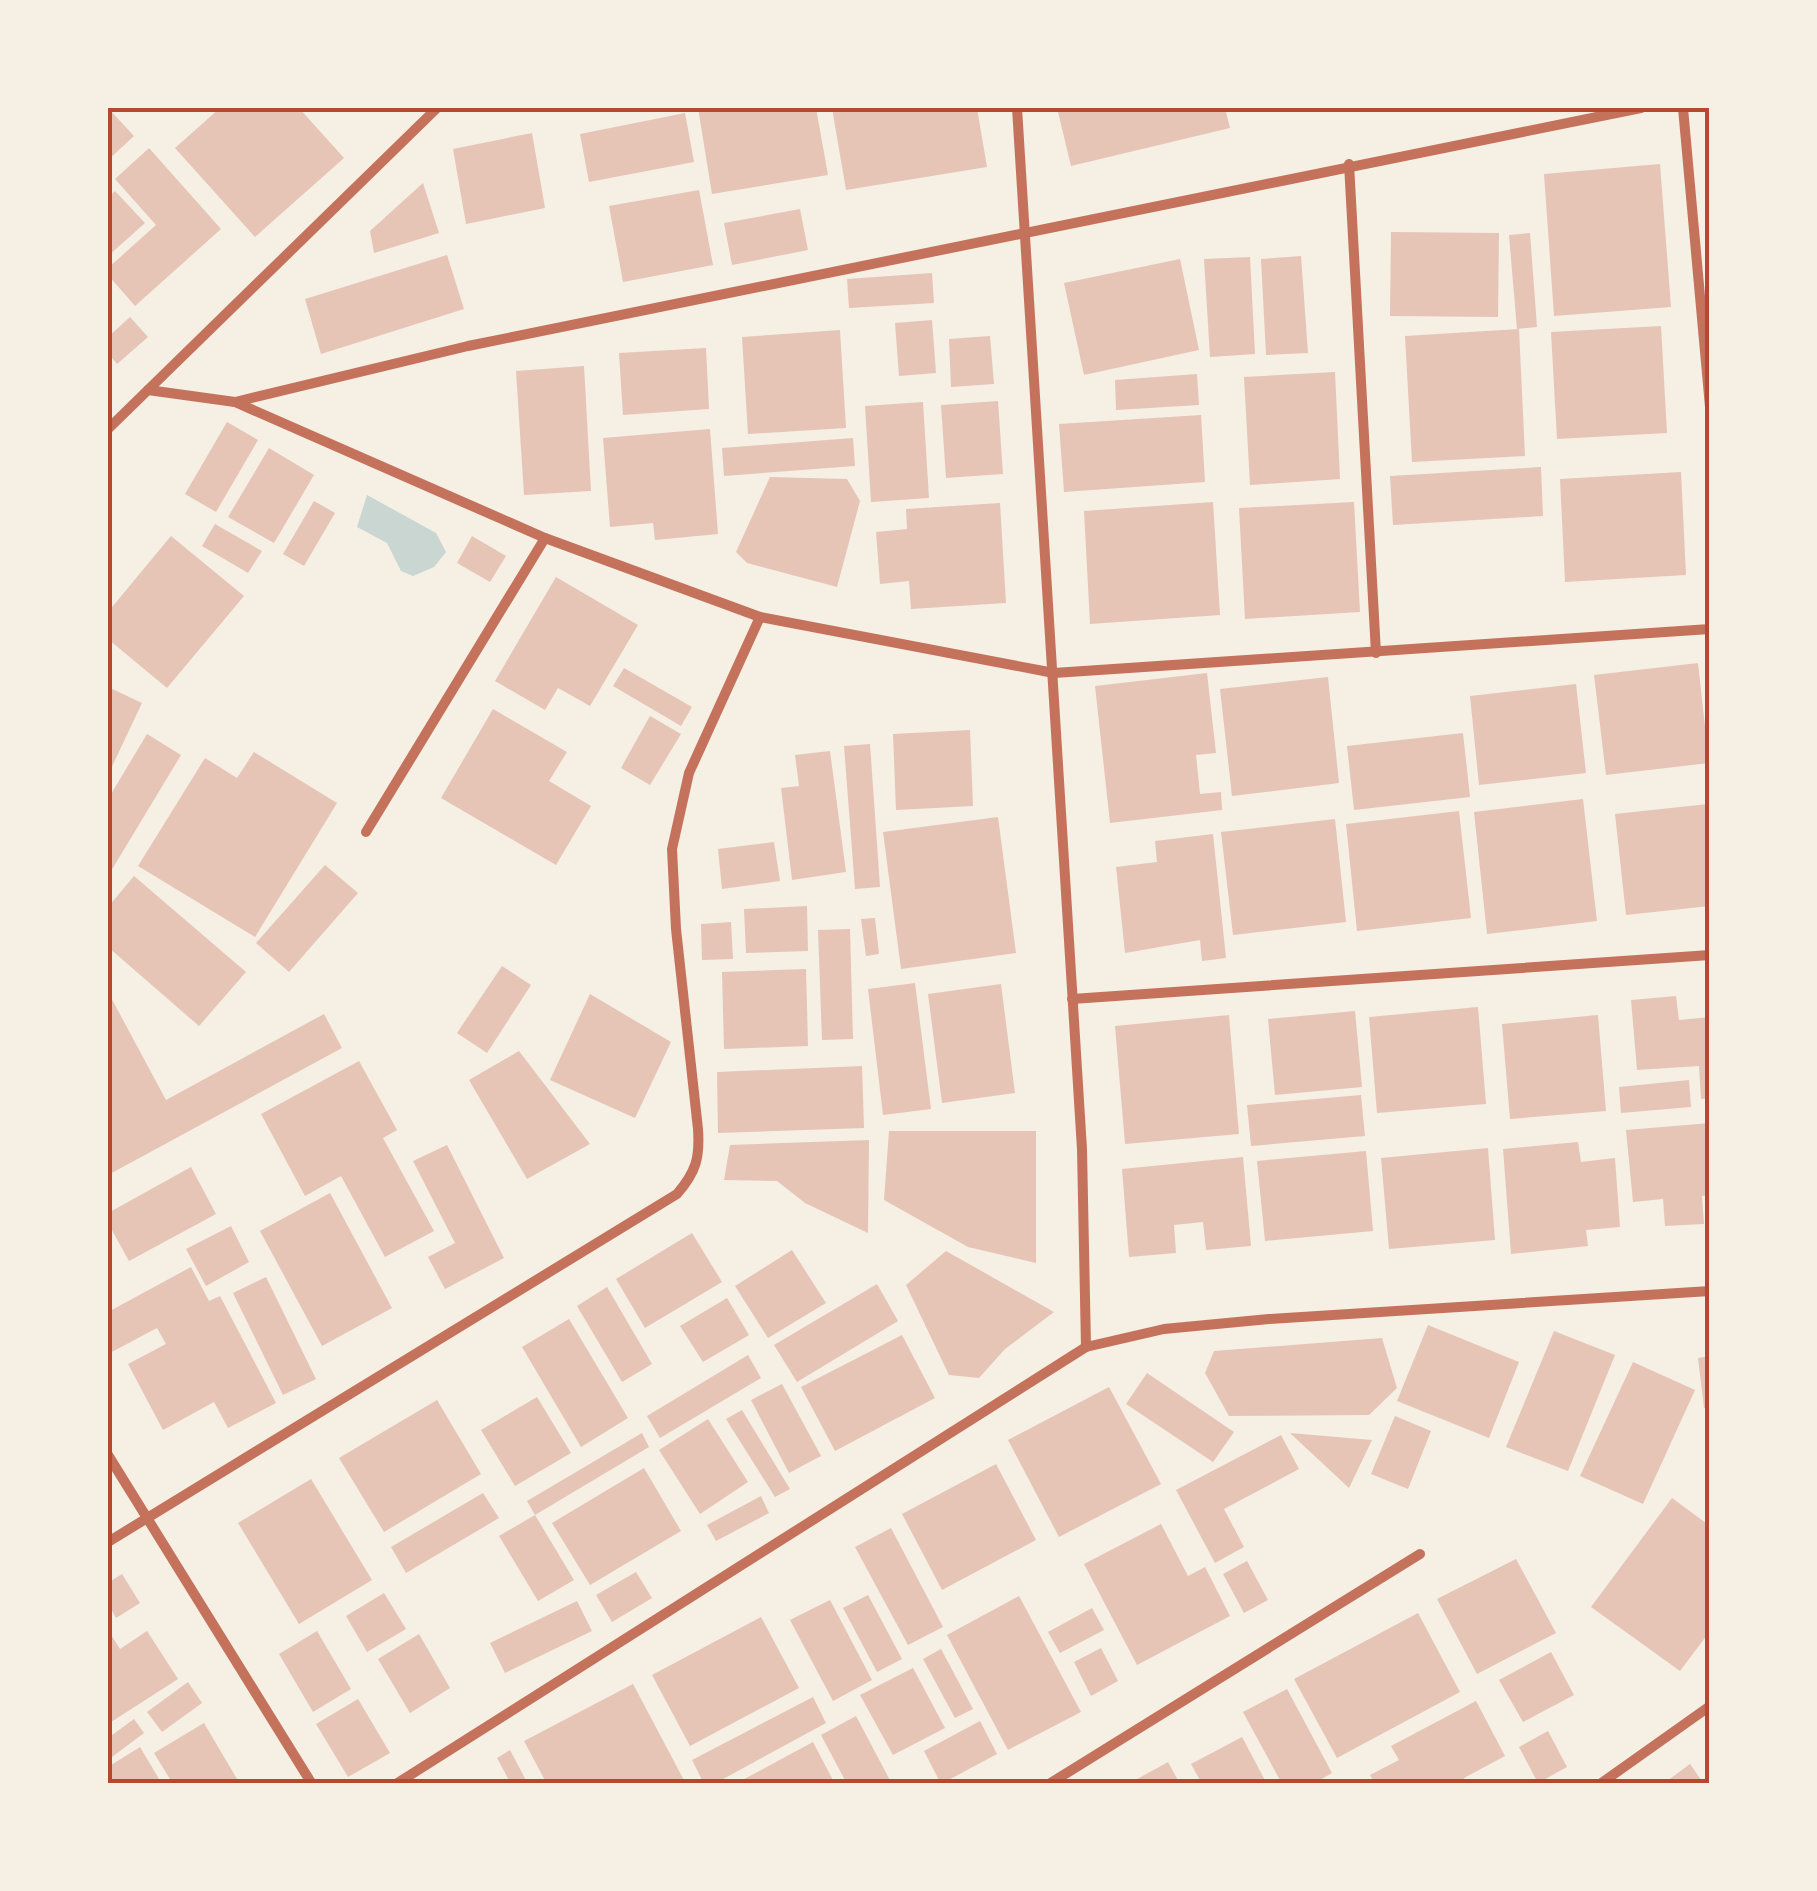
<svg xmlns="http://www.w3.org/2000/svg" width="1817" height="1891" viewBox="0 0 1817 1891" font-family="'Golos Text',sans-serif">
<style>
.water{fill:#c9d6d2}
.building{fill:#e6c5b7}
.lines{fill:none;stroke-linecap:round;stroke-linejoin:round}
.minor{stroke:#c5725c;stroke-width:10}
.neatline{fill:none;stroke:#b5482f;stroke-width:4}
</style>
<rect width="100%" height="100%" fill="#f6efe4"/>
<polygon class="water" points="367,495 436,533 446,552 434,567 413,576 401,571 387,543 357,527"/>
<g class="building">
<polygon points="108,108 134,136 108,160"/>
<polygon points="220,108 299,108 344,158 255,237 175,148"/>
<polygon points="698,108 816,108 828,175 712,194"/>
<polygon points="832,108 977,108 987,167 846,190"/>
<polygon points="1057,108 1225,108 1230,128 1071,166"/>
<polygon points="685,113 694,162 589,182 580,134"/>
<polygon points="532,133 545,208 466,224 453,149"/>
<polygon points="149,148 221,229 135,306 108,275 108,268 156,225 115,179"/>
<polygon points="1660,164 1671,307 1554,316 1544,174"/>
<polygon points="423,183 439,233 374,253 370,231"/>
<polygon points="699,190 713,265 623,282 609,206"/>
<polygon points="115,191 145,223 108,256 108,198"/>
<polygon points="800,209 808,250 732,265 724,223"/>
<polygon points="1391,232 1499,233 1498,317 1390,316"/>
<polygon points="1530,233 1537,327 1517,329 1509,235"/>
<polygon points="447,255 464,309 321,354 305,299"/>
<polygon points="1301,256 1308,353 1266,355 1261,259"/>
<polygon points="1250,257 1255,354 1210,357 1204,259"/>
<polygon points="1180,259 1199,350 1084,375 1064,283"/>
<polygon points="932,273 934,303 849,308 847,279"/>
<polygon points="130,317 148,337 117,364 108,353 108,337"/>
<polygon points="932,320 936,373 899,376 895,323"/>
<polygon points="1661,326 1667,433 1557,439 1551,332"/>
<polygon points="1519,329 1525,456 1412,462 1405,336"/>
<polygon points="840,330 846,428 748,434 742,337"/>
<polygon points="990,336 994,384 951,387 949,339"/>
<polygon points="706,348 709,409 623,415 619,353"/>
<polygon points="584,366 591,491 524,495 516,371"/>
<polygon points="1335,372 1340,479 1250,485 1244,377"/>
<polygon points="1197,374 1199,405 1116,410 1115,380"/>
<polygon points="998,401 1003,474 946,478 941,405"/>
<polygon points="923,402 929,498 871,502 865,406"/>
<polygon points="1201,415 1205,482 1064,492 1059,424"/>
<polygon points="227,422 258,440 216,512 185,494"/>
<polygon points="710,429 718,534 655,540 653,523 610,527 603,438"/>
<polygon points="853,438 855,466 724,476 722,448"/>
<polygon points="269,448 314,475 274,543 228,517"/>
<polygon points="1541,467 1543,516 1393,525 1390,476"/>
<polygon points="1681,472 1686,575 1565,582 1560,479"/>
<polygon points="770,477 847,479 860,501 837,587 747,563 736,552"/>
<polygon points="314,501 335,513 304,566 283,554"/>
<polygon points="1213,502 1220,615 1090,624 1084,511"/>
<polygon points="1354,502 1360,612 1245,619 1239,508"/>
<polygon points="1000,503 1006,603 911,609 909,581 880,584 876,532 907,529 906,509"/>
<polygon points="215,524 262,551 248,573 202,546"/>
<polygon points="171,536 244,596 167,688 108,639 108,612"/>
<polygon points="472,536 506,556 490,582 457,563"/>
<polygon points="556,577 638,625 590,706 558,688 545,710 495,681"/>
<polygon points="1698,663 1709,763 1606,775 1594,675"/>
<polygon points="624,668 692,707 681,726 613,686"/>
<polygon points="1207,673 1216,753 1196,755 1200,794 1221,792 1222,810 1110,823 1095,686"/>
<polygon points="1328,677 1339,783 1232,796 1220,689"/>
<polygon points="1576,684 1586,773 1479,785 1470,696"/>
<polygon points="108,687 142,703 108,775"/>
<polygon points="493,709 567,752 549,781 591,806 556,865 441,798"/>
<polygon points="650,716 681,734 650,785 621,768"/>
<polygon points="970,730 973,806 896,810 893,734"/>
<polygon points="1463,733 1470,797 1354,810 1347,746"/>
<polygon points="147,734 181,755 108,876 108,799"/>
<polygon points="870,744 880,887 855,889 844,746"/>
<polygon points="830,751 846,872 792,880 781,788 799,786 795,755"/>
<polygon points="254,752 337,803 255,937 138,866 205,758 237,778"/>
<polygon points="1583,799 1597,921 1487,934 1474,812"/>
<polygon points="1708,804 1710,906 1626,915 1615,814"/>
<polygon points="1459,811 1471,918 1357,931 1346,824"/>
<polygon points="998,817 1016,953 901,969 883,832"/>
<polygon points="1335,819 1346,922 1233,935 1221,832"/>
<polygon points="1213,834 1226,958 1202,961 1200,940 1125,953 1116,867 1157,862 1155,841"/>
<polygon points="774,842 780,881 722,889 718,849"/>
<polygon points="325,865 358,893 289,972 256,943"/>
<polygon points="134,876 246,972 199,1026 108,947 108,907"/>
<polygon points="807,906 808,951 746,953 744,909"/>
<polygon points="875,918 879,954 866,956 861,919"/>
<polygon points="731,922 733,959 702,960 701,924"/>
<polygon points="850,929 853,1039 822,1040 818,930"/>
<polygon points="502,966 531,985 487,1053 457,1033"/>
<polygon points="806,969 808,1046 724,1049 722,972"/>
<polygon points="915,983 931,1109 883,1115 868,989"/>
<polygon points="1001,984 1015,1093 942,1103 928,994"/>
<polygon points="108,992 166,1100 324,1014 342,1048 108,1175"/>
<polygon points="590,994 671,1042 635,1118 550,1080"/>
<polygon points="1676,996 1679,1020 1710,1017 1710,1098 1701,1099 1699,1066 1637,1070 1631,1000"/>
<polygon points="1478,1007 1486,1104 1377,1113 1369,1017"/>
<polygon points="1355,1011 1362,1087 1275,1095 1268,1019"/>
<polygon points="1229,1015 1239,1134 1125,1144 1115,1026"/>
<polygon points="1598,1015 1606,1111 1510,1119 1502,1024"/>
<polygon points="519,1051 590,1144 527,1179 469,1080"/>
<polygon points="359,1061 397,1130 383,1138 434,1231 385,1257 341,1176 305,1196 261,1114"/>
<polygon points="862,1066 864,1128 718,1133 717,1072"/>
<polygon points="1689,1080 1691,1107 1621,1113 1619,1087"/>
<polygon points="1361,1095 1365,1136 1251,1146 1247,1105"/>
<polygon points="1710,1123 1710,1195 1702,1196 1704,1224 1665,1226 1663,1199 1633,1202 1626,1130"/>
<polygon points="889,1131 1036,1131 1036,1263 968,1247 884,1200"/>
<polygon points="869,1140 868,1233 805,1203 777,1181 724,1180 730,1145"/>
<polygon points="1578,1142 1581,1162 1615,1158 1620,1227 1586,1230 1588,1246 1511,1254 1503,1149"/>
<polygon points="447,1145 504,1258 445,1289 428,1257 455,1243 413,1161"/>
<polygon points="1488,1148 1495,1240 1389,1249 1381,1158"/>
<polygon points="1366,1151 1373,1231 1265,1241 1257,1161"/>
<polygon points="1243,1157 1251,1246 1206,1250 1203,1222 1174,1225 1176,1253 1129,1257 1122,1169"/>
<polygon points="191,1167 216,1214 129,1261 108,1223 108,1213"/>
<polygon points="330,1193 392,1308 322,1346 260,1231"/>
<polygon points="231,1226 249,1262 206,1286 186,1249"/>
<polygon points="692,1233 722,1282 645,1328 616,1279"/>
<polygon points="792,1250 826,1303 768,1338 735,1286"/>
<polygon points="946,1251 1054,1312 1005,1349 979,1378 949,1375 906,1285"/>
<polygon points="191,1267 209,1301 220,1296 276,1403 228,1428 214,1402 163,1430 128,1364 166,1344 157,1328 108,1354 108,1312"/>
<polygon points="266,1277 316,1379 283,1395 233,1293"/>
<polygon points="877,1284 898,1321 797,1382 774,1345"/>
<polygon points="607,1287 652,1364 622,1382 577,1306"/>
<polygon points="727,1298 749,1335 703,1362 680,1326"/>
<polygon points="569,1319 628,1418 581,1447 522,1347"/>
<polygon points="1428,1325 1519,1362 1489,1438 1397,1401"/>
<polygon points="1554,1331 1615,1355 1568,1471 1506,1447"/>
<polygon points="902,1335 935,1398 835,1451 801,1387"/>
<polygon points="1382,1338 1397,1388 1369,1415 1229,1416 1205,1373 1214,1351"/>
<polygon points="748,1355 761,1378 660,1438 647,1416"/>
<polygon points="1710,1356 1710,1407 1704,1408 1698,1358"/>
<polygon points="1633,1362 1695,1390 1643,1504 1580,1476"/>
<polygon points="1147,1373 1234,1432 1213,1462 1126,1404"/>
<polygon points="782,1384 821,1456 789,1473 751,1400"/>
<polygon points="1109,1387 1161,1484 1059,1537 1008,1440"/>
<polygon points="537,1397 571,1453 515,1486 481,1430"/>
<polygon points="437,1400 481,1474 384,1532 339,1458"/>
<polygon points="742,1410 790,1489 775,1497 726,1419"/>
<polygon points="1395,1416 1431,1431 1408,1489 1371,1474"/>
<polygon points="708,1419 748,1482 700,1514 659,1450"/>
<polygon points="642,1433 649,1447 535,1515 527,1501"/>
<polygon points="1290,1433 1372,1440 1349,1488"/>
<polygon points="1281,1435 1299,1469 1224,1509 1244,1547 1215,1563 1176,1490"/>
<polygon points="996,1464 1036,1540 942,1590 902,1514"/>
<polygon points="644,1468 681,1531 590,1585 552,1523"/>
<polygon points="311,1479 372,1580 299,1624 238,1523"/>
<polygon points="483,1493 499,1518 406,1573 391,1547"/>
<polygon points="761,1496 769,1513 716,1541 707,1525"/>
<polygon points="1672,1498 1710,1526 1710,1631 1680,1671 1591,1607"/>
<polygon points="535,1515 574,1580 538,1601 499,1536"/>
<polygon points="1161,1524 1188,1576 1205,1567 1230,1616 1137,1665 1084,1564"/>
<polygon points="891,1528 943,1627 908,1645 855,1547"/>
<polygon points="1516,1559 1556,1633 1477,1674 1437,1599"/>
<polygon points="1247,1561 1268,1600 1244,1613 1223,1574"/>
<polygon points="636,1572 652,1598 612,1622 596,1595"/>
<polygon points="122,1574 140,1603 116,1618 108,1603 108,1583"/>
<polygon points="384,1593 406,1629 367,1652 346,1616"/>
<polygon points="868,1595 902,1659 877,1672 843,1608"/>
<polygon points="1019,1596 1081,1712 1008,1750 947,1635"/>
<polygon points="830,1600 872,1680 833,1701 790,1620"/>
<polygon points="577,1601 592,1631 505,1673 490,1643"/>
<polygon points="1092,1608 1104,1630 1060,1653 1048,1632"/>
<polygon points="1418,1613 1460,1692 1337,1758 1294,1679"/>
<polygon points="761,1617 799,1688 690,1746 652,1675"/>
<polygon points="108,1630 120,1649 147,1631 178,1679 108,1724"/>
<polygon points="317,1631 351,1689 313,1712 279,1654"/>
<polygon points="419,1634 450,1688 410,1713 378,1659"/>
<polygon points="1101,1648 1118,1681 1091,1696 1074,1662"/>
<polygon points="941,1649 973,1709 955,1718 923,1659"/>
<polygon points="1551,1652 1574,1695 1523,1722 1499,1680"/>
<polygon points="913,1668 945,1728 893,1755 860,1695"/>
<polygon points="188,1682 202,1703 162,1732 147,1712"/>
<polygon points="633,1684 686,1784 547,1784 524,1741"/>
<polygon points="1287,1689 1332,1773 1313,1784 1282,1784 1243,1712"/>
<polygon points="813,1697 826,1723 714,1784 704,1784 692,1760"/>
<polygon points="358,1699 390,1753 348,1777 316,1724"/>
<polygon points="1476,1701 1505,1756 1464,1778 1467,1784 1375,1784 1370,1775 1399,1760 1391,1746"/>
<polygon points="856,1716 892,1784 847,1784 821,1735"/>
<polygon points="134,1719 144,1733 108,1760 108,1738"/>
<polygon points="980,1721 997,1754 941,1784 924,1751"/>
<polygon points="204,1723 240,1784 173,1784 154,1753"/>
<polygon points="1548,1731 1567,1767 1538,1783 1519,1747"/>
<polygon points="1242,1737 1267,1784 1202,1784 1191,1764"/>
<polygon points="813,1742 835,1784 735,1784"/>
<polygon points="140,1747 162,1784 108,1784 108,1767"/>
<polygon points="510,1750 528,1784 511,1784 497,1758"/>
<polygon points="1168,1762 1180,1784 1128,1784"/>
<polygon points="1690,1764 1704,1784 1663,1784"/>
</g>
<g class="lines">
<g class="minor">
<polyline points="1017,108 1082,1149 1086,1347"/>
<polyline points="1683,108 1710,407"/>
<polyline points="1349,164 1376,653"/>
<polyline points="148,390 235,402 545,538 760,617 1054,673 1710,629"/>
<polyline points="235,402 468,346 1641,108"/>
<polyline points="108,429 437,108"/>
<polyline points="366,832 545,538"/>
<polyline points="1072,999 1710,955"/>
<polyline points="108,1455 312,1784"/>
<path d="M108,1542L677,1194C696,1172 700,1158 698,1129L676,929L672,849L689,773L760,617"/>
<polyline points="396,1784 1086,1347 1164,1329 1269,1319 1710,1291"/>
<polyline points="1049,1784 1420,1554"/>
<polyline points="1600,1784 1710,1706"/>
</g>
</g>
<rect width="1817" height="1891" fill="none" stroke="#f6efe4" stroke-width="220"/>
<rect x="110" y="110" width="1597" height="1671" class="neatline"/>
</svg>
